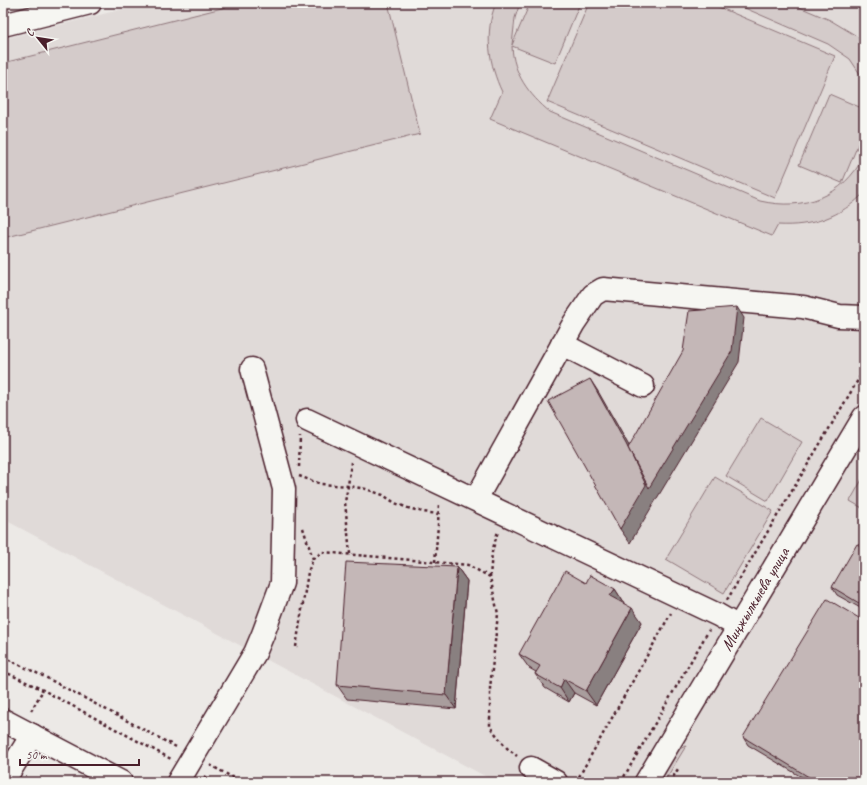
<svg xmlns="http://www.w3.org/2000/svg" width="867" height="785" viewBox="0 0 867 785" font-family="Caveat,sans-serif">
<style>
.built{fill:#e0dad8}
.green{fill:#d4cbca;stroke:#8f757a}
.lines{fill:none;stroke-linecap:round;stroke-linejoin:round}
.minor-casing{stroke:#4a1f2b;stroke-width:25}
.major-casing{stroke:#4a1f2b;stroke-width:25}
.path{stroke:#4a1f2b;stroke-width:2.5;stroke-dasharray:3 3;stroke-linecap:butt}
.minor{stroke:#f6f6f2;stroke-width:22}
.major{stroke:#f6f6f2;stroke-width:22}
.wall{fill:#a99d9d;stroke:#4a1f2b}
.shaded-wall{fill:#898080;stroke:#4a1f2b}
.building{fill:#c4b7b7;stroke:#4a1f2b}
.labels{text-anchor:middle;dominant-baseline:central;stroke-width:4;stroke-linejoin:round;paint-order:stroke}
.street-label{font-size:17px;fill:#4a1f2b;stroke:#f6f6f2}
</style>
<rect width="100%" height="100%" fill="#ece9e6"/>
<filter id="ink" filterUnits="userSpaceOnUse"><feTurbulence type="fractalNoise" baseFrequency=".025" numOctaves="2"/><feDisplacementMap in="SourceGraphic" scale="8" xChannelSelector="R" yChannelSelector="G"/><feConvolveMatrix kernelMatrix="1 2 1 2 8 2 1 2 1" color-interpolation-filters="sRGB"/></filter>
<g filter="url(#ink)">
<polygon class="built" points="147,3 864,3 864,782 496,782 7,521 3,505 3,39"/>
<g class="green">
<polygon points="242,3 388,3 420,134 3,238 3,63"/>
<path d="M496,3H520L515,18L512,45L530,3H580L555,63L512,46C513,73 529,95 550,112L760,201C804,211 843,197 864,156V193C841,217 811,227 778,225L772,236L490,119L502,92C489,65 484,32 496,3Z"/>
<polygon points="589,3 709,3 835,56 775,198 547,102"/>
<polygon points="733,3 790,3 830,20 855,35 864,43 864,80 850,59 828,44"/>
<polygon points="829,94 864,109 864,130 842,183 799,165"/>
<polygon points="761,418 802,442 768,501 726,476"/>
<polygon points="864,476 864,509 850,501"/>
<polygon points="715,477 773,511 724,593 666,559"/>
<polygon points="686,746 664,782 656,782 674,751"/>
</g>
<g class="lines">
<g class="minor-casing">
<g id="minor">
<polyline points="3,25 90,3"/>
<polyline points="562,344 643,386"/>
<polyline points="307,420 718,615 739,627"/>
<polyline points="476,499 574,323 593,295 603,289 803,307 839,316 864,317"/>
<polyline points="531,768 556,782"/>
<polyline points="3,782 32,735"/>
<polyline points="178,782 255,653 263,634 282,583 284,489 252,369"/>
<polyline points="646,782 864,417"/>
</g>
</g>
<g class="major-casing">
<polyline id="major" points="3,720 121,782"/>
</g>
<g class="path">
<polyline points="299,467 300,436"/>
<polyline points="299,476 321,484 348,486 366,489 383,495 395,503 408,508 423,512 438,514"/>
<polyline points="303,528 313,559"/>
<polyline points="350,554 345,502 348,486 351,462"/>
<polyline points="435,562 438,525 439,503"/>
<polyline points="490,577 492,552 498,531"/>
<polyline points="727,600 864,370"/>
<polyline points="296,647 308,572 313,559 322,552 468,565 490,577 498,614 490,688 490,727 507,748 517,756"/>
<polyline points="3,657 45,677 178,748"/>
<polyline points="3,671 43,690 171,759"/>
<polyline points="31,711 43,690"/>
<polyline points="210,765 241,782"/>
<polyline points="204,776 215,782"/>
<polyline points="576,782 671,613"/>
<polyline points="621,782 709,630"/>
<polyline points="670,782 678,769"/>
</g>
<use href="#minor" class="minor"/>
<use href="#major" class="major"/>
</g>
<g class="wall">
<polygon points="864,548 864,610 837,595 832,587"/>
<polygon points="457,567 467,581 456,709 347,699 337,685"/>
<polygon points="615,589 624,603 624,604 642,622 596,705 574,693 569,702 545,688 535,674 536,672 529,668 519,654"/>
<polygon points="743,737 864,782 810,782 748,745"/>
</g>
<g class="shaded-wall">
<polygon points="737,307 744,318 739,362 630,543 620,529 590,379 599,393 636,458"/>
<polygon points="457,567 467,581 456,709 446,695"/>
<polygon points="615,589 624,603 620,610 610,596"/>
<polygon points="632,608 642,622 596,705 586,691"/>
<polygon points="564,679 574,693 569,702 560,688"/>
<polygon points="864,770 864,782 857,782"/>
</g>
<g class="building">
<polygon points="737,307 732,351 649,488 628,448 683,351 689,311"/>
<polygon points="590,379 626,444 646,485 620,529 548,401"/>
<polygon points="857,544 864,548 864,606 832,587"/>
<polygon points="346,562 457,567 446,695 337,685"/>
<polygon points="565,571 586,583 590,575 615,589 610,596 632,608 586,691 564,679 560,688 535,674 540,666 519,654"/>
<polygon points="827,599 864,621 864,770 857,782 817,782 743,737"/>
<polygon points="25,779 31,782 23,782"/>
</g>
</g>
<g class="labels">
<g class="street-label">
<text transform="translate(755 599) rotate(-59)">Миңжылкыева улица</text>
</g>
</g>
<rect width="867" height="785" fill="none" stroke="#f6f6f2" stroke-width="16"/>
<rect x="8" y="8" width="851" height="769" fill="none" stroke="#4a1f2b" stroke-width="1.5" filter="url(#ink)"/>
<g transform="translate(38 38) rotate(300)" stroke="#f6f6f2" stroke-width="3" paint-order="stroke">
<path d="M0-3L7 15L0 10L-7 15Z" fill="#4a1f2b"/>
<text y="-6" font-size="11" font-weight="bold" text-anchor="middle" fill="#4a1f2b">С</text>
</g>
<path d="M20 759v6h119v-6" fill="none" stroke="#4a1f2b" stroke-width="2"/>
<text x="26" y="759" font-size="12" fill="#4a1f2b" stroke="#f6f6f2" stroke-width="3" paint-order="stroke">50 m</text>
</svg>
